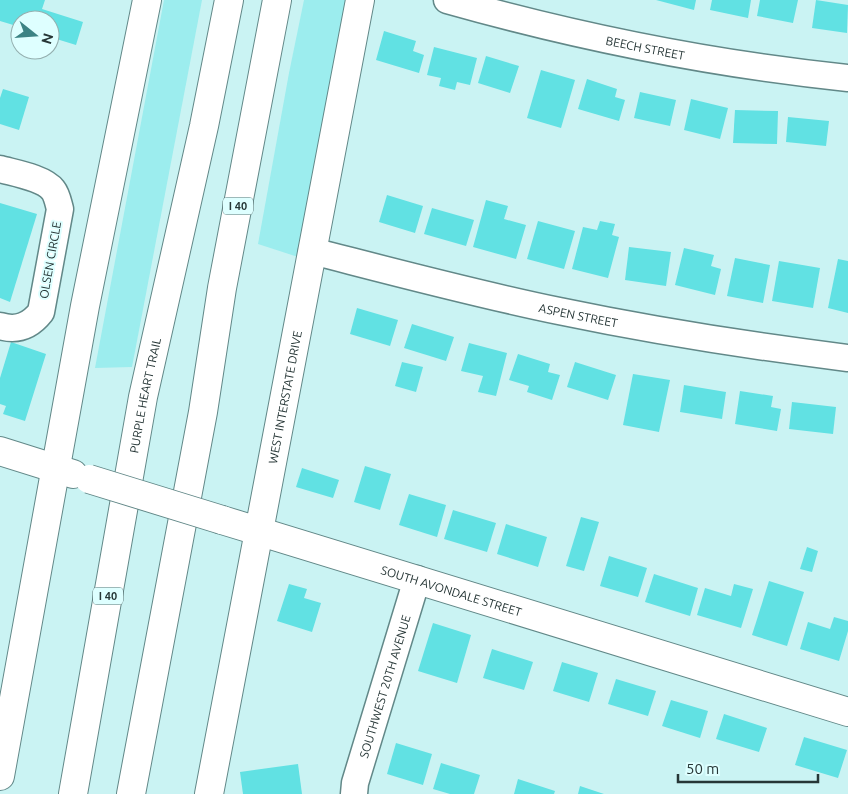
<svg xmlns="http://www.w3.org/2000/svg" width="848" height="794" viewBox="0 0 848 794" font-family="Ubuntu,sans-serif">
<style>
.green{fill:#9cedee}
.building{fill:#61e1e3}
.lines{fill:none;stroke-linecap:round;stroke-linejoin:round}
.minor-casing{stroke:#628888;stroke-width:29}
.major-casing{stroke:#628888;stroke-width:30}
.highway-casing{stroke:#628888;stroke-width:30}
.minor{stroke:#fff;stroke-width:26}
.major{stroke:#fff;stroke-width:28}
.highway{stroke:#fff;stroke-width:28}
.major-bridge-casing{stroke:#628888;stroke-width:30;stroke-linecap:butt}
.major-bridge{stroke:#fff;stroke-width:28}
.labels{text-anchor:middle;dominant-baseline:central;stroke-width:4;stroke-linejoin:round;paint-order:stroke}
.shield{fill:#deffff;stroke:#5d7272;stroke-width:1}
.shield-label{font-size:11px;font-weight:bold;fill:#263636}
.street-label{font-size:12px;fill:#263636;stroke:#deffff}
</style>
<rect width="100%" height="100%" fill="#caf3f3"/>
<g class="green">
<polygon points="164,0 202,0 132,367 95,368"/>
<polygon points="304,0 348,0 298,257 258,244 289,73"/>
</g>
<g class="building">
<polygon points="0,0 45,0 42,9 83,22 76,45 50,37 50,20 20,20 20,27 0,21"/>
<polygon points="656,0 696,0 694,10"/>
<polygon points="712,0 751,0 748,18 710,10"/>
<polygon points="760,0 798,0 793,23 757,16"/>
<polygon points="816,0 848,5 847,33 812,28"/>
<polygon points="384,31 416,41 413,51 424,55 419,73 376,60"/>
<polygon points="434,47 477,58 470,85 457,82 455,90 439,86 441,78 427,75"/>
<polygon points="486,56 519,66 510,93 478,83"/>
<polygon points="541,70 575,80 561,128 527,118"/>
<polygon points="587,79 617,89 615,97 625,100 619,121 578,109"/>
<polygon points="3,89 29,97 19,130 0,124 0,98"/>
<polygon points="640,92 676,100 670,126 634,118"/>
<polygon points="691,99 728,108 720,139 684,130"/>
<polygon points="735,110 778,111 777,144 733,143"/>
<polygon points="788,117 829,121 826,146 786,142"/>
<polygon points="387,195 423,206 415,233 379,222"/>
<polygon points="486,200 508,206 504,219 526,225 516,259 473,247"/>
<polygon points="0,203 37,214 10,302 0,298"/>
<polygon points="432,208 474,220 466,246 424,234"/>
<polygon points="538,221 575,231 564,269 527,259"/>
<polygon points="600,221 615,224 612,235 619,237 608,278 572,269 583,227 597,230"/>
<polygon points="629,247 671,252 666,286 625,280"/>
<polygon points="684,248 714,255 711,266 721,269 715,295 675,285"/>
<polygon points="735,258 770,265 763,303 727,296"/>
<polygon points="838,259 848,261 848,313 828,308"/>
<polygon points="779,261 820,268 813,308 772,301"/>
<polygon points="357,308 398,320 390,346 350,334"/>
<polygon points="412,324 454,337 446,361 404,348"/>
<polygon points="11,342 46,354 25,421 3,414 6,406 0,404 0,378"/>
<polygon points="469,343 507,353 496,396 478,392 483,376 461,371"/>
<polygon points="518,354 550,364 548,372 560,375 552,400 527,392 529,386 509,380"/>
<polygon points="402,362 423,367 416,392 395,386"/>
<polygon points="575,362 616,375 608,400 567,387"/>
<polygon points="633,374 670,380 659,432 623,425"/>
<polygon points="684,385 726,392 722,419 680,412"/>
<polygon points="740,391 773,396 771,407 781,409 777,431 735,424"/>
<polygon points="792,402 836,407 833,434 789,429"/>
<polygon points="365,466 391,474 380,510 354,502"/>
<polygon points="302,468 339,480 333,498 296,487"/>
<polygon points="409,494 446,505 437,537 399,525"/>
<polygon points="453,510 496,523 487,552 444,539"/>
<polygon points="581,517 599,522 584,571 566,566"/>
<polygon points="506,524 547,537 538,567 497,554"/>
<polygon points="807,547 818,551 812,572 800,569"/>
<polygon points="609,556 647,568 638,597 600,586"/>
<polygon points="654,574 698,588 690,616 645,602"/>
<polygon points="769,581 804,592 787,646 752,635"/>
<polygon points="289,584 307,589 304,598 321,603 312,632 277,621"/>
<polygon points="734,584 753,589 741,628 697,615 705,588 731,596"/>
<polygon points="834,617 848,621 848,631 839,661 800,649 808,622 830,629"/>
<polygon points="433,623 471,635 457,683 418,671"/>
<polygon points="492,649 533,662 524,690 483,678"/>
<polygon points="562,662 598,673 589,702 553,691"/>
<polygon points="616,679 656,691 648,716 608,704"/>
<polygon points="671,700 708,711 700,738 662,726"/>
<polygon points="724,714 767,728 759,752 716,739"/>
<polygon points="804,737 847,750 838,778 795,765"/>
<polygon points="396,743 432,754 423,785 387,774"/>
<polygon points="441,763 480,775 474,794 450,794 433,789"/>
<polygon points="298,764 302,794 243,794 240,772"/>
<polygon points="518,779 555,791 554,794 514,794"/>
<polygon points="580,786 604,794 578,794"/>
</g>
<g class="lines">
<g class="minor-casing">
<g id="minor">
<path id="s1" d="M447,0C578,37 712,64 848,78"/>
<path d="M0,169C14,173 44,178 53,190C57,195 58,202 60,209L41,312C30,326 17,331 0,326"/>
<path id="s2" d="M312,251C394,272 476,294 559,311C655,331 751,346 848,358"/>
<path id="s3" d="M354,794L355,783L417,579"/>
</g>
</g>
<g class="major-casing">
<g id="major">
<polyline points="0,451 73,474"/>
<path id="s4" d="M222,520L848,712"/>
<polyline points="0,776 85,306 147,0"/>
<path id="s5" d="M209,794L360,0"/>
</g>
</g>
<g class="highway-casing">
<g id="highway">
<path id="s6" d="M73,794L143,397L204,126L229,0"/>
<polyline points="131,794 203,412 222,288 277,0"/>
</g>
</g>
<use href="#minor" class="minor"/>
<use href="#major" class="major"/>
<use href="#highway" class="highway"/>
<g class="major-bridge-casing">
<polyline id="major-bridge" points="89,479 222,520"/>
</g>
<use href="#major-bridge" class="major-bridge"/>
</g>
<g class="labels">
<g class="shield">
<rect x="223" y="197.5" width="30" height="17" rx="4"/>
<rect x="93" y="587.5" width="30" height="17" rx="4"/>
</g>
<g class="shield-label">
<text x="238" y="206">I 40</text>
<text x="108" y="596">I 40</text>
</g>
<g class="street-label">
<text stroke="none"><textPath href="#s1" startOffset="204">BEECH STREET</textPath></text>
<text transform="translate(50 260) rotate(-80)">OLSEN CIRCLE</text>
<text stroke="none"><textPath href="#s2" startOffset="274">ASPEN STREET</textPath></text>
<text stroke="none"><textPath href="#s6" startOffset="405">PURPLE HEART TRAIL</textPath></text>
<text stroke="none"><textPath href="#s5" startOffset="404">WEST INTERSTATE DRIVE</textPath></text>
<text stroke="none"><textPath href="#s4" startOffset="240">SOUTH AVONDALE STREET</textPath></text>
<text stroke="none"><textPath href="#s3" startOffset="112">SOUTHWEST 20TH AVENUE</textPath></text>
</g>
</g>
<g transform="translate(35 35) rotate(107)"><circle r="24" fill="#deffff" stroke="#94afaf"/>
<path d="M0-4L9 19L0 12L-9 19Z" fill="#3b8384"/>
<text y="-8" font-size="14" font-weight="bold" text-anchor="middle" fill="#263636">N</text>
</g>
<path d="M678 774v8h140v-8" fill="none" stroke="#263636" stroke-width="2.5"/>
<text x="686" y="774" font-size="15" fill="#263636" stroke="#deffff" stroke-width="4" paint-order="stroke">50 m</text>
</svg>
